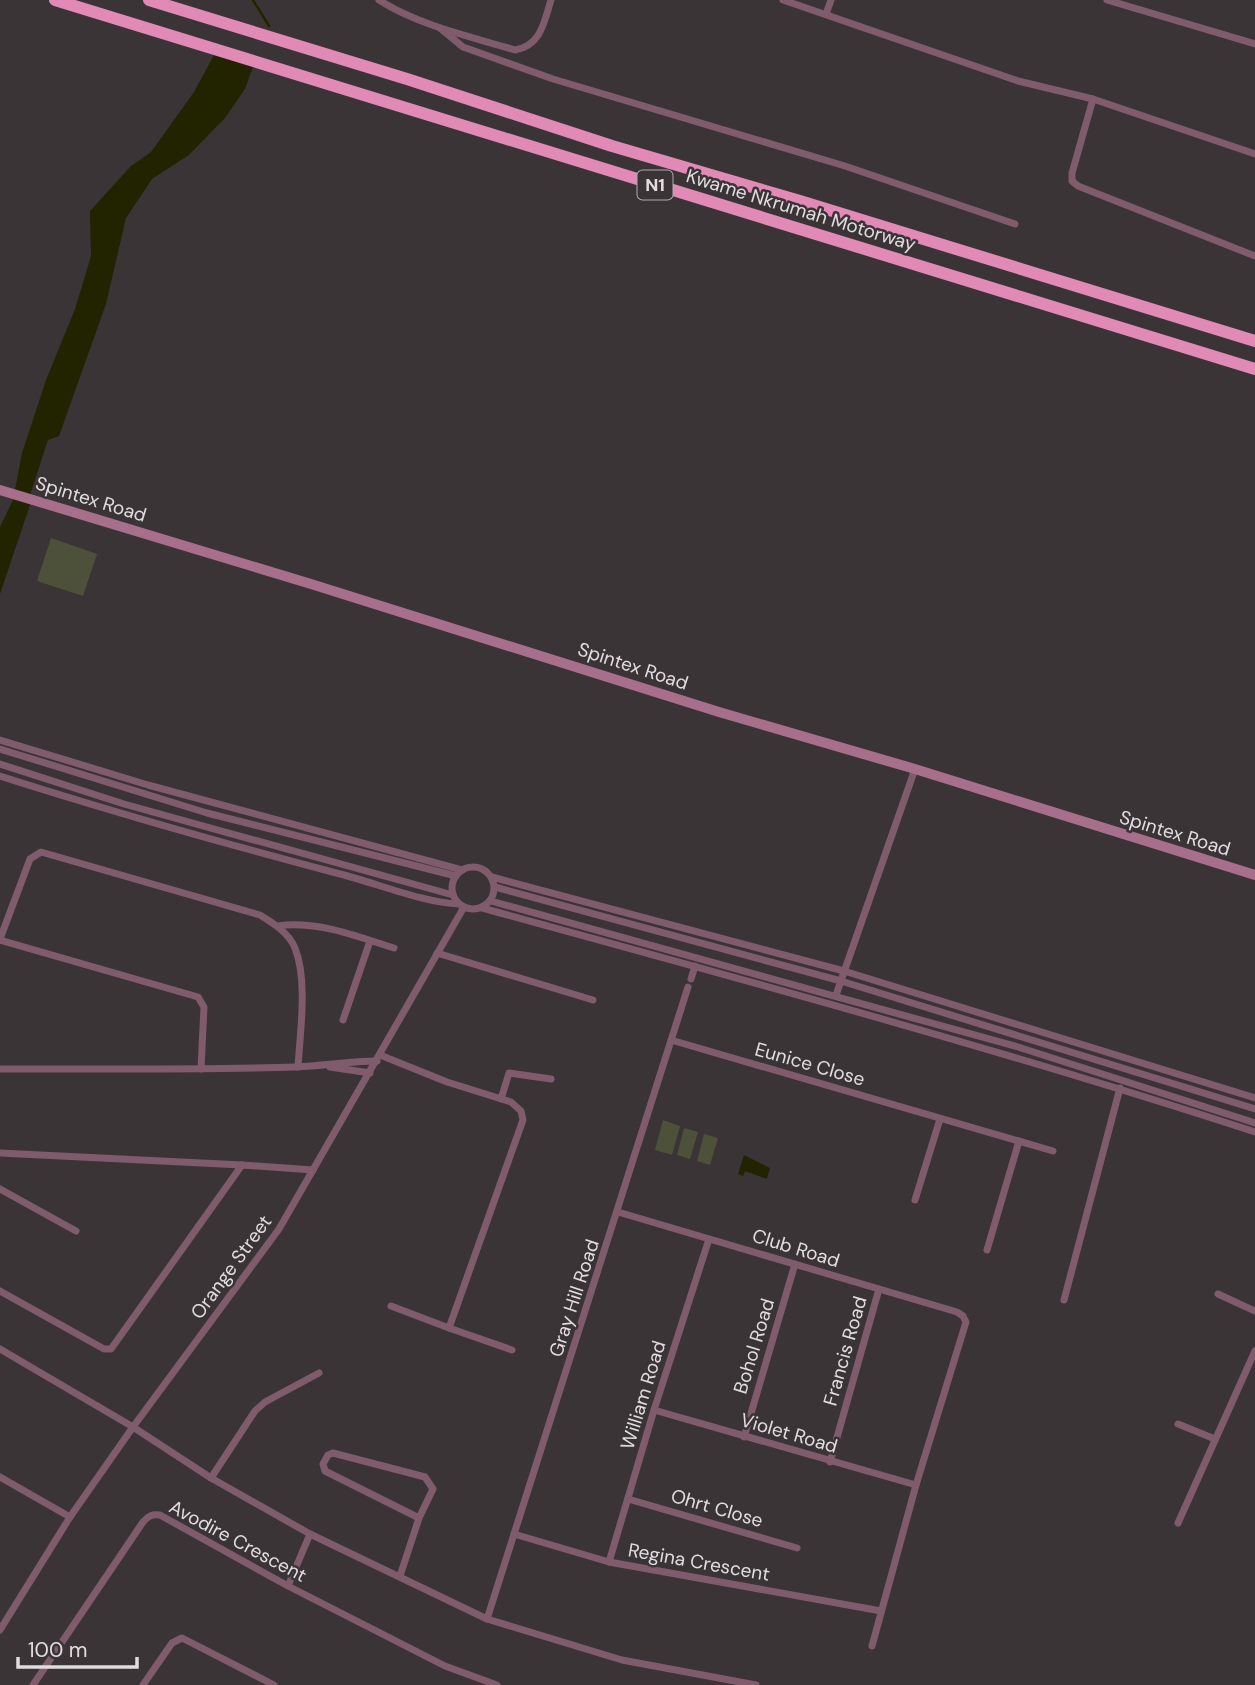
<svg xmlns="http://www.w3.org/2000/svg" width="1255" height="1685" viewBox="0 0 1255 1685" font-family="'DM Sans',sans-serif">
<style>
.green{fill:#4e5139}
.water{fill:#222400}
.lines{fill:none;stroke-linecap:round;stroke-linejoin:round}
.stream{stroke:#222400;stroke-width:2.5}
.street{stroke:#7f5b6c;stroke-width:7}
.secondary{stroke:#a76f8b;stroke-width:10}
.highway{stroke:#e18ab6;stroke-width:12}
.labels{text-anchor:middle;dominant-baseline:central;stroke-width:5;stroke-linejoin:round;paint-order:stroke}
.shield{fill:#3a3437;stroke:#afaaad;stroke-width:2}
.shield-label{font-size:18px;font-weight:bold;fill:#e1dddf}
.street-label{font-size:19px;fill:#e1dddf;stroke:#3a3437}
</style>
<rect width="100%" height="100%" fill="#3a3437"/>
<g class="green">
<polygon points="51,538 97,554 83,596 37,581"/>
<polygon points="663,1120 680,1126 672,1155 655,1150"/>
<polygon points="684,1128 698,1132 690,1159 677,1155"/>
<polygon points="704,1134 718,1138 710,1165 697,1161"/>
</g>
<g class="water">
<polygon points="214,55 253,67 245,89 225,118 189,155 152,179 126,218 106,304 59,436 48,440 31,492 30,505 0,594 0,527 13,500 22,453 46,380 75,309 91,256 90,211 131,166 151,152 194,92"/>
<polygon points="744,1155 770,1168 767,1179 745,1171 743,1176 738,1174"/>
</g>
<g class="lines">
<polyline class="stream" points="253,0 269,26"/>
<g class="street">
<path d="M379,0C420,26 469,36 515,50C541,46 544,22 551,0"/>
<polyline points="783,0 1018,81 1093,99 1255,154"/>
<polyline points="1107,0 1255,44"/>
<polyline points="826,14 831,0"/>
<polyline points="440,28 463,47 553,79 845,166 1015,224"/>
<polyline points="1093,99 1072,173 1072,181 1078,186 1255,256"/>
<polyline points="0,740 148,785 462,870"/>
<polyline points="0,749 207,813 456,876"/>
<polyline points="0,764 124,804 453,895"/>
<path d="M0,776C113,812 226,844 340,874C376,883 424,903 459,904"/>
<circle cx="473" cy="888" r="21"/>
<polyline points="492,877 844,971 1255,1098"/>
<polyline points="495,887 841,981 1255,1109"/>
<polyline points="491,901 1018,1047 1255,1123"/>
<path d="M482,908C741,979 1000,1049 1255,1132"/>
<path d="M278,926C317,920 358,937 394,948"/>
<path d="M0,939L30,859L41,852L260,915C273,923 289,933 295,948C308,981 300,1032 298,1067"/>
<polyline points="0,940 198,997 204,1007 201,1069"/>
<polyline points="437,953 593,1000"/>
<polyline points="691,979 695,966"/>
<polyline points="836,995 915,769"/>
<polyline points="343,1020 370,941"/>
<polyline points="671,1040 1053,1151"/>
<polyline points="380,1055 447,1082 511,1102 521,1111 523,1120 449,1328 512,1350"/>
<polyline points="330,1067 370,1073"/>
<path d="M0,1069C99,1069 198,1070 296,1067C324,1066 349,1061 377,1061"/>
<polyline points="501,1099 509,1073 551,1079"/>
<polyline points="0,1153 242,1165 313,1170"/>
<polyline points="0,1189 76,1231"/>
<polyline points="915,1200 940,1119"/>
<polyline points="618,1212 957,1312 963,1316 966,1322 916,1485 872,1646"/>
<polyline points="987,1250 1019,1141"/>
<polyline points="0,1291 104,1349 111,1349 242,1165"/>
<polyline points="1218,1294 1255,1311"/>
<polyline points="1064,1300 1120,1088"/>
<polyline points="391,1306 449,1328"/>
<polyline points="0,1349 133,1427 211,1478 310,1534 487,1619 622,1660 756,1685"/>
<polyline points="654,1410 916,1485"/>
<polyline points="1178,1424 1215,1439"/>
<polyline points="744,1437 795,1264"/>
<polyline points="830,1462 879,1289"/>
<polyline points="0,1477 70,1517"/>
<polyline points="211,1478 255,1411 265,1402 319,1373"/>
<polyline points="628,1499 797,1548"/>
<polyline points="1178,1523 1255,1351"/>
<polyline points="514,1534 609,1562 881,1611"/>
<polyline points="609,1562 654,1410 709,1239"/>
<polyline points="400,1576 419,1518 325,1471 323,1464 328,1455 333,1453 425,1477 433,1489 419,1518"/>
<polyline points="288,1586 310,1534"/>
<polyline points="487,1619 688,987"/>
<polyline points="0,1630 70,1517 133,1427 279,1229 464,907"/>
<path d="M33,1685L143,1522C148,1516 152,1514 160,1515L288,1586L445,1666L497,1685"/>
<polyline points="143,1685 172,1643 182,1638 274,1685"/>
</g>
<polyline class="secondary" points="0,490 311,584 719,712 915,769 1255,875"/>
<g class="highway">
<polyline points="55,0 1255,369"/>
<polyline points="149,0 407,79 612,146 800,201 1255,341"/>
</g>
</g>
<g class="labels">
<rect class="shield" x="637.5" y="170.5" width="35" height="29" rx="5"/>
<g class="shield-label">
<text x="655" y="185">N1</text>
</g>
<g class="street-label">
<text transform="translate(801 210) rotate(17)">Kwame Nkrumah Motorway</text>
<text transform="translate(91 499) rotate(17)">Spintex Road</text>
<text transform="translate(633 666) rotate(18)">Spintex Road</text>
<text transform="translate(1175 833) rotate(17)">Spintex Road</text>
<text transform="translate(810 1064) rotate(16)">Eunice Close</text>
<text transform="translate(796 1248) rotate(17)">Club Road</text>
<text transform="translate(231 1267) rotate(-54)">Orange Street</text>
<text transform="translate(574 1298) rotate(-72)">Gray Hill Road</text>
<text transform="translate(754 1346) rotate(-73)">Bohol Road</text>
<text transform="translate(845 1351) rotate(-74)">Francis Road</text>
<text transform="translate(643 1395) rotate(-73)">William Road</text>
<text transform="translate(789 1433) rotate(16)">Violet Road</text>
<text transform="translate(717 1508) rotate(16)">Ohrt Close</text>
<text transform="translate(238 1541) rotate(28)">Avodire Crescent</text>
<text transform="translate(699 1562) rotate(10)">Regina Crescent</text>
</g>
</g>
<path d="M18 1657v10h119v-10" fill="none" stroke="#e1dddf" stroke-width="3.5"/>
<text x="28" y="1657" font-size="21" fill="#e1dddf" stroke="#3a3437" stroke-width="5" paint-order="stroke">100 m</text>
</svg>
